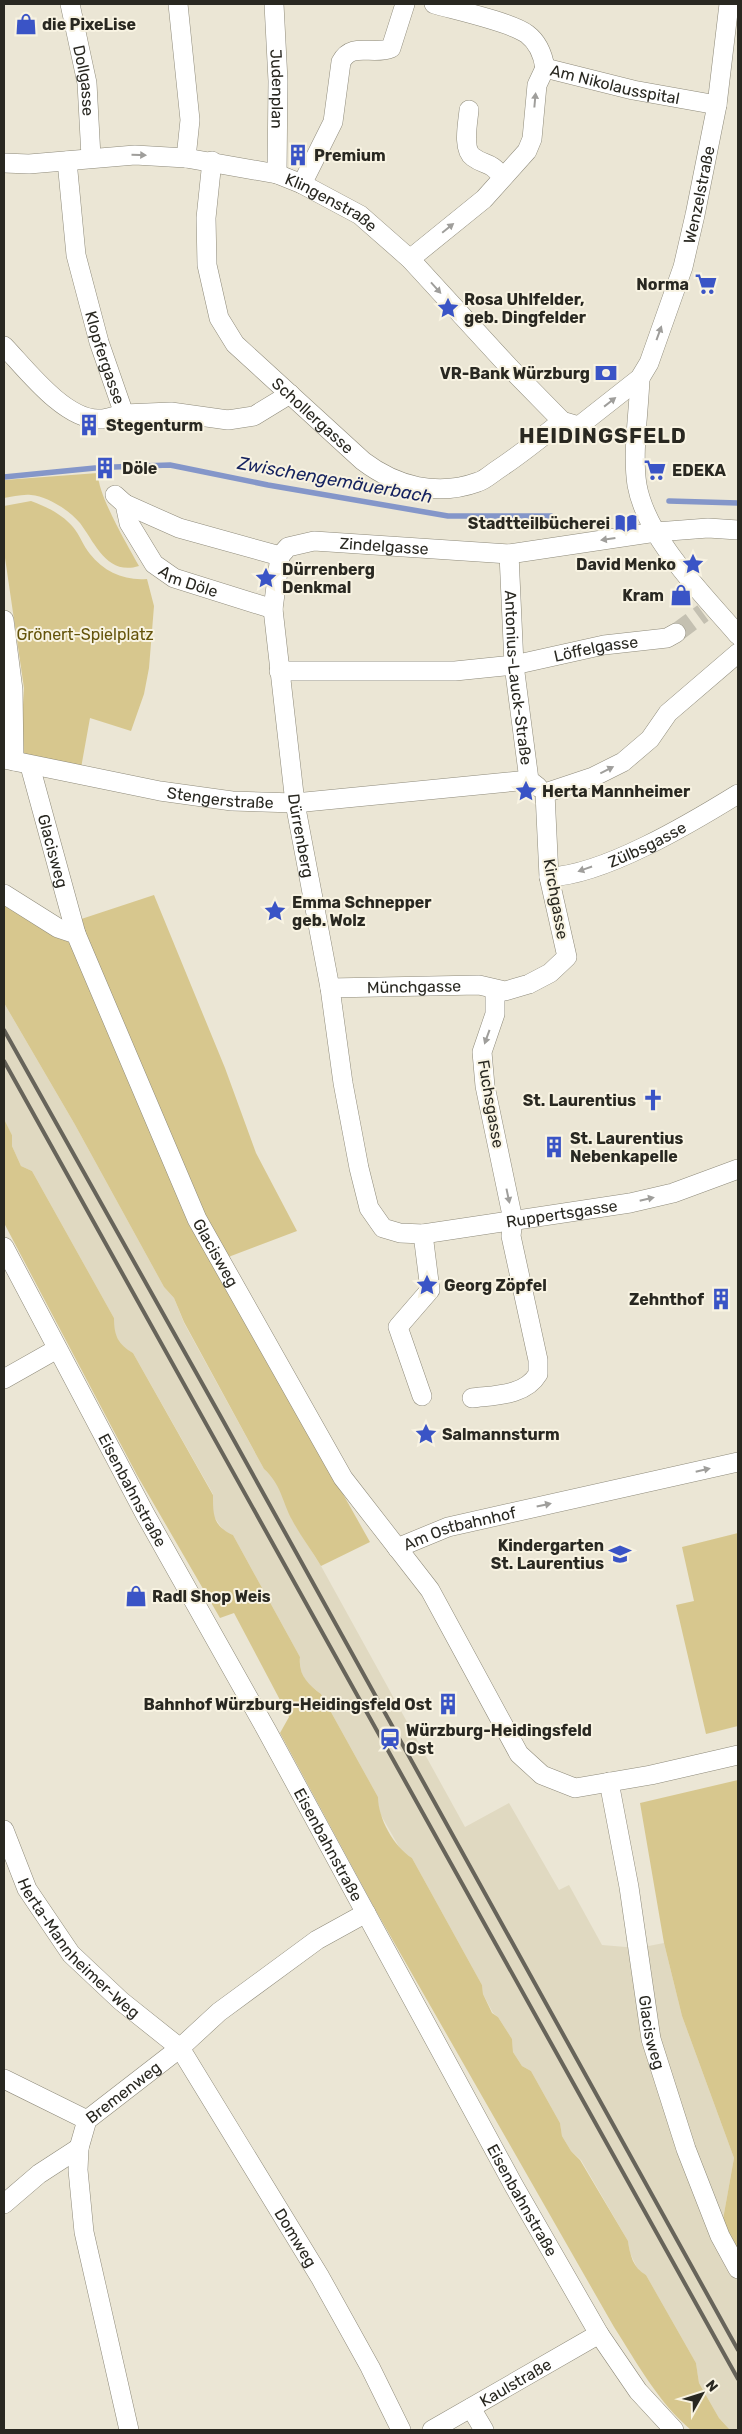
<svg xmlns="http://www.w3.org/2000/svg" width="742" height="2434" viewBox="0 0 742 2434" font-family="Rubik,sans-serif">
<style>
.built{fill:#e0d9c1}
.green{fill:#d7c78e}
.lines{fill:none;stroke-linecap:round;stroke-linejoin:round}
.stream{stroke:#8496c9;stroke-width:5.5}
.minor-tunnel{stroke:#c4c0b1;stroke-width:19;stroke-dasharray:19 9;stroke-linecap:butt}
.minor-casing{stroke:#8e8a7a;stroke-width:20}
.minor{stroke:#fff;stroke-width:19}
.rail{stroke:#67645a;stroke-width:4}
.oneway{fill:#9f9e9b}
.labels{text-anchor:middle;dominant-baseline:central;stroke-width:4;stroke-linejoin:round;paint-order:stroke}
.poi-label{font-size:16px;font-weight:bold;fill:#292821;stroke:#f8f3e2;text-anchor:start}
.street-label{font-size:16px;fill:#292821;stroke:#f8f3e2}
.park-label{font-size:16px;fill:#64530a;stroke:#f8f3e2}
.water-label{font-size:18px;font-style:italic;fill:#15225f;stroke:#f8f3e2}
.district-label{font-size:21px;font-weight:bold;letter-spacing:1px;fill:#292821;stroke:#f8f3e2}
</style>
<rect width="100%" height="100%" fill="#ebe6d5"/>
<polygon class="built" points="4,1003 74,1123 164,1287 174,1298 184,1323 264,1469 273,1477 281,1491 292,1520 321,1566 465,1827 509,1803 559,1890 569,1885 602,1945 638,1948 664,1943 682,2016 734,2158 720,2236 738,2268 738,2430 730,2430 719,2418 699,2383 696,2363 646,2275 638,2270 630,2253 628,2241 581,2160 571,2151 562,2136 560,2123 531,2071 522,2066 513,2052 512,2039 498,2017 493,2013 483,1994 482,1985 412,1858 402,1852 378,1810 378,1797 321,1694 306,1682 299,1667 300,1657 233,1535 223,1530 213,1515 213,1494 133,1353 121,1346 114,1333 114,1318 32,1171 21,1166 12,1146 12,1135 4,1119"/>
<g class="green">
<path d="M98,473C97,494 128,546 139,566C107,576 95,543 80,523C69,510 47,496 31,495C22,494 12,497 4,498V480Z"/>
<path d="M31,501C47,507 62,514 73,527C80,535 83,546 90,554C104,572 125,581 147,579L154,606L149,668L144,694L131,731L90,718L81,768L20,755L24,688L4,551V506Z"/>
<path d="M4,894L48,930L154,895L225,1068L256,1153L297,1231L231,1256L214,1265L370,1542L321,1566C312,1551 300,1535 292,1520C282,1501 281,1484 264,1469L184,1322L174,1298L164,1287L74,1123L4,1003Z"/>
<path d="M4,1119L12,1135V1146L21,1166L32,1171L114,1318C114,1336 118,1344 133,1353L213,1495C213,1515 213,1526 233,1535L300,1657C298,1675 308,1684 321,1694L378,1797C378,1818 394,1847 412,1858L482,1985L483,1994L492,2013L498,2017L512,2039L513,2052L522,2066L531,2071L560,2123L562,2136L571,2151L580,2160L628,2241C630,2255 633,2268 646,2275L696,2363L699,2383L719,2418L730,2430H691C658,2402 637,2363 614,2327L375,1909L280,1733L289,1717L234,1613L220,1618L137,1475L4,1223Z"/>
<polygon points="738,1533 738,1726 706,1734 676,1605 694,1601 682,1547"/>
<polygon points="738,1780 738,2269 720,2236 734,2158 682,2016 664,1943 640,1803"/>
</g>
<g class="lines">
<g class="stream">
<polyline points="114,467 170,465 268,485 448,516 551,516"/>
<polyline points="4,477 95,468"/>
<polyline points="669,501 738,503"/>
</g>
<polyline class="minor-tunnel" points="676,633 703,613"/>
<g class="minor-casing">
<g id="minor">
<path id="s1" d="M70,4L87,83L91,157"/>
<polyline points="178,4 190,120 186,158"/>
<path id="s2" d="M274,4L278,81L277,174"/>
<path d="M434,4C455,10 511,22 527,34C539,43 543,55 545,68"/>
<path id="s3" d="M545,68L633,90L717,105"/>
<path d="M469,110C468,122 462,149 473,157C485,166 491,161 502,177"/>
<path id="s4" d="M67,161L76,255L99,342L124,414L171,412L228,420L254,416L290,394"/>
<path id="s5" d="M212,161L206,218L207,265L219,318L235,344L363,461C396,486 437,497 478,482C485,480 491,474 497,470C520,455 541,438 562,421"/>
<path id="s6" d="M4,163L29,164L135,155L186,158L277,174L302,184L360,215L410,259L510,368L562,421L579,426L640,378L649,363L683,267L695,215L717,105L729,4"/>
<path d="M302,184L333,122L341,62C352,41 373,56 391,48L405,4"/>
<polyline points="410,259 484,199 527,151 532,139 537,85 545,68"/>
<path d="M4,346C26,369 64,419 98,419C106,420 116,415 124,414"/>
<path d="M640,378C639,411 632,453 637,485C647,540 703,594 738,635"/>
<path id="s7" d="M115,495L125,504L129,523L154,564L174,578L273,609"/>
<polyline points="125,504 179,528 280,556"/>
<path id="s8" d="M509,554L514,665L529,780L538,787"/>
<path id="s9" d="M280,556L273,609L295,803L330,988L343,1083L359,1168L369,1208L383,1228L400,1233L423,1234L630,1203L673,1193L738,1169"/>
<path id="s10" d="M280,556L288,547L314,541L509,554L656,532L708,528L738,530"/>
<polyline points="4,620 13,690 14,761"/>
<path id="s11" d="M279,671H455L514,665L604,645L667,638L676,633"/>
<path id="s12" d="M4,759L160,791L232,801L295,803L529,780"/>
<path id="s13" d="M30,766L76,934"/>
<polyline points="545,793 593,777 623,762 650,739 668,713 738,653"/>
<path id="s14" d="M549,877C604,875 691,823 738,794"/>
<path id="s15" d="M4,894L58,928L76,934L197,1219L343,1478L430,1590L519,1754L542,1775L575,1788L651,1775L738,1755"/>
<path id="s16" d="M330,988L479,985L505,991L529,984L550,973L567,957L549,877L545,793"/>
<path id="s17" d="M4,1247L145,1514L267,1731L514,2186L599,2334L638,2391L674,2430"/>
<polyline points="4,1379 57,1349"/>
<polyline points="422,1396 398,1327 430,1290 423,1234"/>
<path d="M472,1398C495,1395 525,1396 538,1374V1360L511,1236L513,1220L485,1086L482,1052L495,1014V990"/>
<path id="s18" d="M397,1548L448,1527L738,1462"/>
<path id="s19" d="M609,1782L629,1887L651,2039L686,2149L720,2236L738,2269"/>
<path id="s20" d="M4,1830L27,1889L71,1954L121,2001L180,2048L320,2277L370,2367L401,2430"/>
<polyline points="4,2079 87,2120"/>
<polyline points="4,2204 39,2174 79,2148"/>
<polyline points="471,2408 484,2430"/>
<path id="s21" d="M129,2430L84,2232L78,2170L79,2148L87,2120L180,2048L219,2012L317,1940L366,1913"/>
<path id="s22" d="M432,2430L599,2334"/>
</g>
</g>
<use href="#minor" class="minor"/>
<g class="rail">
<polyline points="4,1030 221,1417 738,2350"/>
<polyline points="4,1061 738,2379"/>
</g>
</g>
<defs><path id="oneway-solid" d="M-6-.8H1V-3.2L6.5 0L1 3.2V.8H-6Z" transform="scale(1.25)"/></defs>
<g class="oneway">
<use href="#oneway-solid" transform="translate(535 100) rotate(-85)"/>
<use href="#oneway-solid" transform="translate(139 155) rotate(2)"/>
<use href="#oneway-solid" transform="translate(448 228) rotate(-39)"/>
<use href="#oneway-solid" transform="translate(436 288) rotate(48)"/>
<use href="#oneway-solid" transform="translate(659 333) rotate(-70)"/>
<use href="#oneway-solid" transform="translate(610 402) rotate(-38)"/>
<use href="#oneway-solid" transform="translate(608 539) rotate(172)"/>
<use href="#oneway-solid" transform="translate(607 770) rotate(-27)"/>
<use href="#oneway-solid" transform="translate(585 869) rotate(161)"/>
<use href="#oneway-solid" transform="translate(487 1037) rotate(110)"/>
<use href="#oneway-solid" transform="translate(508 1196) rotate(78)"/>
<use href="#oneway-solid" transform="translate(647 1199) rotate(-13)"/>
<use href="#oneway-solid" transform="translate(703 1470) rotate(-13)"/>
<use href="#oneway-solid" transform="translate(544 1505) rotate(-12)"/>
</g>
<defs>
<g id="shop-bare" transform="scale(1.725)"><path d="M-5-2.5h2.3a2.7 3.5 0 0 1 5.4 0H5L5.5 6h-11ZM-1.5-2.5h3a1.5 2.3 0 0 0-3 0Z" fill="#3a54c6" stroke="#f8f3e2" stroke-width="2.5" paint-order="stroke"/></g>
<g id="building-bare" transform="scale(1.725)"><path d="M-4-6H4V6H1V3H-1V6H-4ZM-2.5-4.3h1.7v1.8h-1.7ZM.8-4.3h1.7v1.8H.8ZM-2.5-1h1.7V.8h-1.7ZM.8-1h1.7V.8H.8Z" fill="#3a54c6" stroke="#f8f3e2" stroke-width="2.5" paint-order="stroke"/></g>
<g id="supermarket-bare" transform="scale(1.725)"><path d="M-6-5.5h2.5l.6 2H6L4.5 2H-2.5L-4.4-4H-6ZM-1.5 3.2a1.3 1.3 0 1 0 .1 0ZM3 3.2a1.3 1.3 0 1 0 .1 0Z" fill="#3a54c6" stroke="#f8f3e2" stroke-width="2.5" paint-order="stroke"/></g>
<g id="sight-bare" transform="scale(1.725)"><path d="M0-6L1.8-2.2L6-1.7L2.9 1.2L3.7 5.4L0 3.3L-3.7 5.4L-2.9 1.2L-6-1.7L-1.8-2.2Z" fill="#3a54c6" stroke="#f8f3e2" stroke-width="2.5" paint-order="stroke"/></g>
<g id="bank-bare" transform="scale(1.725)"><path d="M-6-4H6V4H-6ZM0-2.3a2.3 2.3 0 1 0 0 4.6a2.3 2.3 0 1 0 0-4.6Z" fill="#3a54c6" stroke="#f8f3e2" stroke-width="2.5" paint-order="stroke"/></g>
<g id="library-bare" transform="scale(1.725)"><path d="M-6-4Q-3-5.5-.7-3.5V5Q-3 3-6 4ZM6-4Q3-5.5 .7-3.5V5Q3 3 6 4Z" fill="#3a54c6" stroke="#f8f3e2" stroke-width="2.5" paint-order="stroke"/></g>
<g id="church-bare" transform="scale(1.725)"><path d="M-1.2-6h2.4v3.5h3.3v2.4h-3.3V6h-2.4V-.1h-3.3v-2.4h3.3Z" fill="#3a54c6" stroke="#f8f3e2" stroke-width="2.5" paint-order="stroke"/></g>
<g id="school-bare" transform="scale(1.725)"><path d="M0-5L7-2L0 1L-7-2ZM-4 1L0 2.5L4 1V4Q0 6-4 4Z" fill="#3a54c6" stroke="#f8f3e2" stroke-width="2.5" paint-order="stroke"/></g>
<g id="station-bare" transform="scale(1.725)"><path d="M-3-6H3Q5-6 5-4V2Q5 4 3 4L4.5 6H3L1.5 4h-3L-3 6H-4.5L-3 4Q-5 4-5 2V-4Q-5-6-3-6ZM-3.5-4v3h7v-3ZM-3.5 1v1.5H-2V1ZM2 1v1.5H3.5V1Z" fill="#3a54c6" stroke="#f8f3e2" stroke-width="2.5" paint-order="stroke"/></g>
</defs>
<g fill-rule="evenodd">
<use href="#shop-bare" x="26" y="24"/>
<use href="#building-bare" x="298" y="155"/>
<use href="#supermarket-bare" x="706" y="284"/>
<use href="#sight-bare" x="448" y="308"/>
<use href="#bank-bare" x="606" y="373"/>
<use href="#building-bare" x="89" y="425"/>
<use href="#building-bare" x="105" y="468"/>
<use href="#supermarket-bare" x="655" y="470"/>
<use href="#library-bare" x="626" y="523"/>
<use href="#sight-bare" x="693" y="564"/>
<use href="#sight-bare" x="266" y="578"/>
<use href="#shop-bare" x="681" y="595"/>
<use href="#sight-bare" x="526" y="791"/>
<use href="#sight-bare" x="275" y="911"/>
<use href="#church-bare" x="653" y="1100"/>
<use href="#building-bare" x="554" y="1147"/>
<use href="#sight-bare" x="427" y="1285"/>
<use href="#building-bare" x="721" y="1299"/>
<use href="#sight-bare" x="426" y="1434"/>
<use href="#school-bare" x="620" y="1554"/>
<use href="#shop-bare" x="136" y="1596"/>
<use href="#building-bare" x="448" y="1704"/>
<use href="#station-bare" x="390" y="1739"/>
</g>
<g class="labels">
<g class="poi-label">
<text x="42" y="24">die PixeLise</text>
<text x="314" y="155">Premium</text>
<text x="689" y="284" text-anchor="end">Norma</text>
<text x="464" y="299">Rosa Uhlfelder,<tspan x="464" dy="18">geb. Dingfelder</tspan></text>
<text x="590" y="373" text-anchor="end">VR-Bank Würzburg</text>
<text x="106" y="425">Stegenturm</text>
<text x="122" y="468">Döle</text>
<text x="672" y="470">EDEKA</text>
<text x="610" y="523" text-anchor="end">Stadtteilbücherei</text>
<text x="676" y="564" text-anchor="end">David Menko</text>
<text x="282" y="569">Dürrenberg<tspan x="282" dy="18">Denkmal</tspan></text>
<text x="664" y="595" text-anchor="end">Kram</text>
<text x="542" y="791">Herta Mannheimer</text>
<text x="292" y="902">Emma Schnepper<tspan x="292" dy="18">geb. Wolz</tspan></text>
<text x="636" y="1100" text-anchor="end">St. Laurentius</text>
<text x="570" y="1138">St. Laurentius<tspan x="570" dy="18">Nebenkapelle</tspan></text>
<text x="444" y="1285">Georg Zöpfel</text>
<text x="704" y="1299" text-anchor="end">Zehnthof</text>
<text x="442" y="1434">Salmannsturm</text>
<text x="604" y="1545" text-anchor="end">Kindergarten<tspan x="604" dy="18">St. Laurentius</tspan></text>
<text x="152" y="1596">Radl Shop Weis</text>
<text x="432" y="1704" text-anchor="end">Bahnhof Würzburg-Heidingsfeld Ost</text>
<text x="406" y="1730">Würzburg-Heidingsfeld<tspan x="406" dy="18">Ost</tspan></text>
</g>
<g class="street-label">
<text stroke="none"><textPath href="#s1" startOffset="78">Dollgasse</textPath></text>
<text stroke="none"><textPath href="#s3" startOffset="72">Am Nikolausspital</textPath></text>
<text stroke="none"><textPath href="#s2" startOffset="85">Judenplan</textPath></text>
<text stroke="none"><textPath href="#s6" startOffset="945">Wenzelstraße</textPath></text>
<text stroke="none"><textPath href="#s6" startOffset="336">Klingenstraße</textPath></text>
<text stroke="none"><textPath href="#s4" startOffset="201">Klopfergasse</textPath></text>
<text stroke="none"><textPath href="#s5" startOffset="295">Schollergasse</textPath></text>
<text stroke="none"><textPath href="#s10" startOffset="109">Zindelgasse</textPath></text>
<text stroke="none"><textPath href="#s7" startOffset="120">Am Döle</textPath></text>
<text stroke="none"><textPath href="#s11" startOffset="319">Löffelgasse</textPath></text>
<text stroke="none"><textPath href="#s8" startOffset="124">Antonius-Lauck-Straße</textPath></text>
<text stroke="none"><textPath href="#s12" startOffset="220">Stengerstraße</textPath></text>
<text stroke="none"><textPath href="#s9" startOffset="282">Dürrenberg</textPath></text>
<text stroke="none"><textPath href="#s14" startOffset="104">Zülbsgasse</textPath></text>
<text stroke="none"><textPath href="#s13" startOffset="88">Glacisweg</textPath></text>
<text transform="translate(556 899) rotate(80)">Kirchgasse</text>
<text stroke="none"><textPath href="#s16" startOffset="84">Münchgasse</textPath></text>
<text transform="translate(491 1104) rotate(80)">Fuchsgasse</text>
<text stroke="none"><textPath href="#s9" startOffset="866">Ruppertsgasse</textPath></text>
<text stroke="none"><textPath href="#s15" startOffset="431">Glacisweg</textPath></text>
<text stroke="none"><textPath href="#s17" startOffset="275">Eisenbahnstraße</textPath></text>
<text stroke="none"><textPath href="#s18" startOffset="66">Am Ostbahnhof</textPath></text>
<text stroke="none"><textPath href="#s17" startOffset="680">Eisenbahnstraße</textPath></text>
<text stroke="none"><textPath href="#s20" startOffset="142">Herta-Mannheimer-Weg</textPath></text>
<text stroke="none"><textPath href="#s19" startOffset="254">Glacisweg</textPath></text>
<text stroke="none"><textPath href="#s21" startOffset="362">Bremenweg</textPath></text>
<text stroke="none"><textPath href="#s17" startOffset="1085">Eisenbahnstraße</textPath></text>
<text stroke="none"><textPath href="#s20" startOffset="508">Domweg</textPath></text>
<text stroke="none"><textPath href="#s22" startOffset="96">Kaulstraße</textPath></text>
</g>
<g class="park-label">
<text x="85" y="634">Grönert-Spielplatz</text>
</g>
<g class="water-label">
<text transform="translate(335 480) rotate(10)">Zwischengemäuerbach</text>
</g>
<g class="district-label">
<text x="603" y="435">HEIDINGSFELD</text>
</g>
</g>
<rect width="742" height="2434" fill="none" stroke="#292821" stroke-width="10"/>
<g transform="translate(702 2394) rotate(51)" stroke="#f8f3e2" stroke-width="4" paint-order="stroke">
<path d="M0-4L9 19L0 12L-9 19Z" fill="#292821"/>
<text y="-8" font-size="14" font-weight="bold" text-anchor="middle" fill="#292821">N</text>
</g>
</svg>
